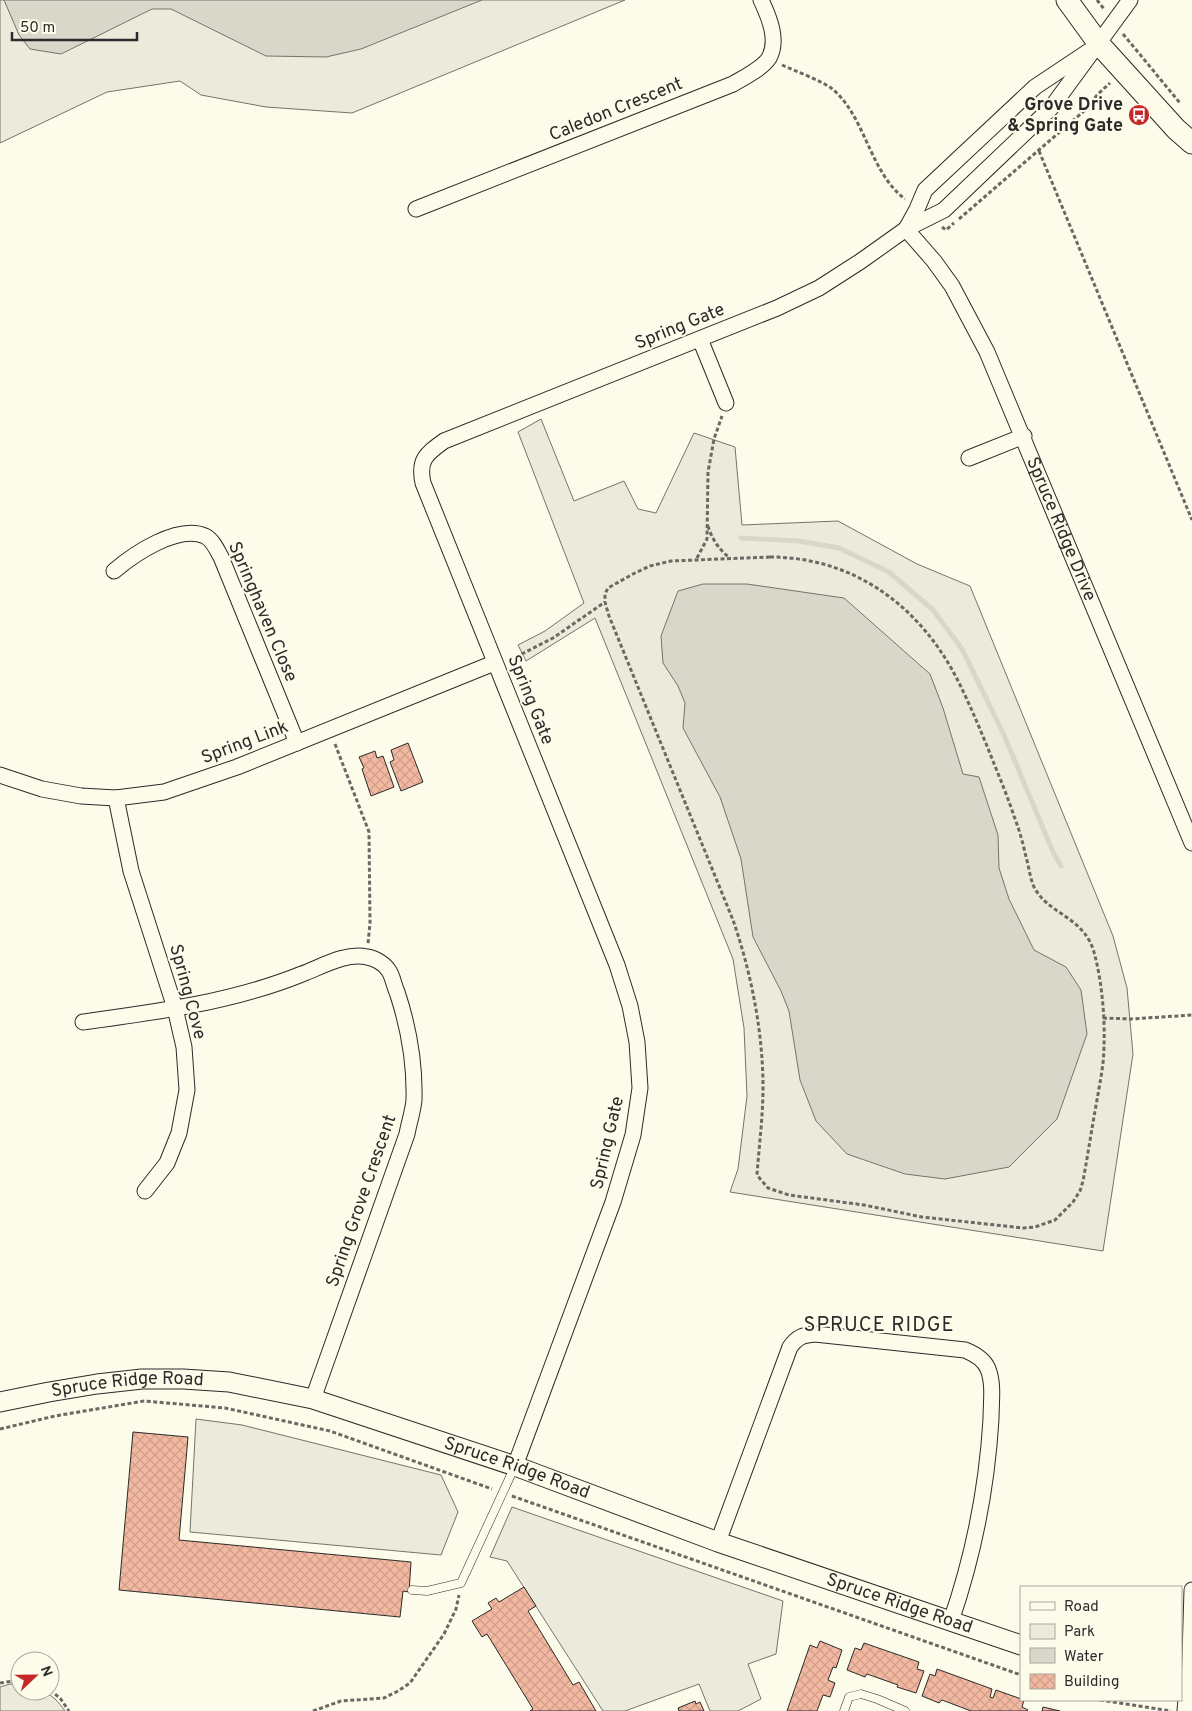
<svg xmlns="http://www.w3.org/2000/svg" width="1192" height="1711" viewBox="0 0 1192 1711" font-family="Overpass,sans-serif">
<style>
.park{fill:#ecebdb;stroke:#74746e}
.parking{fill:#eceadb;stroke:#74746e}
.water{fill:#d8d7c9;stroke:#74746e}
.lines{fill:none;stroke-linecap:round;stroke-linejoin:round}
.stream{stroke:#d8d7c9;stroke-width:5}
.building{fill:url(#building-cross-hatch);stroke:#2b2b2b}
.service-casing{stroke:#2b2b2b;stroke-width:9}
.minor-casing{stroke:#2b2b2b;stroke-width:17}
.tertiary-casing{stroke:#2b2b2b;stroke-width:21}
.secondary-casing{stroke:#2b2b2b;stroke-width:23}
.path{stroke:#6a6964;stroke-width:3;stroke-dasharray:4 2.5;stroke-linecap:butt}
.service{stroke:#fdfbea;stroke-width:8}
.minor{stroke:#fdfbea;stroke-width:15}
.tertiary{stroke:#fdfbea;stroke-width:19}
.secondary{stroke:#fdfbea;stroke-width:21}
.labels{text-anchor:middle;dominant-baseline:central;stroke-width:4;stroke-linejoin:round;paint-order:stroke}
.poi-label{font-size:18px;font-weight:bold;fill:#2b2b2b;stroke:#fdfbea;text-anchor:end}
.street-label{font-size:18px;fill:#2b2b2b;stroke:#fdfbea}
.quarter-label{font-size:20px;letter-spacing:1px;fill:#2b2b2b;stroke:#fdfbea}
</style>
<defs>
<pattern id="building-cross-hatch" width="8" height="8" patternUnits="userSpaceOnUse" patternTransform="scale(1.25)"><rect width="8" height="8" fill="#f2b8a0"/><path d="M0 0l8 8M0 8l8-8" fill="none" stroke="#d09e8a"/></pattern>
</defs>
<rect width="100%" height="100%" fill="#fdfbea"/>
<g class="park">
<polygon points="0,0 625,0 352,113 266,107 201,95 180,81 107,92 0,143"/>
<polygon points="541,419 574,501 624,481 638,509 656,513 694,433 735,447 742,525 838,521 917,564 970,586 1113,936 1127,988 1133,1054 1103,1251 730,1192 738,1169 747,1096 744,1028 733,959 595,618 526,661 518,645 545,631 584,603 518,432"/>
<path d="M10,1684H20V1691C44,1691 50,1690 65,1711H0V1687Z"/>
</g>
<g class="parking">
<polygon points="196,1419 242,1425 441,1475 458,1512 441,1555 190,1532"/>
<polygon points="512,1507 783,1601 776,1654 748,1664 761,1699 738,1711 710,1711 699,1684 625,1711 603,1711 507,1561 490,1557"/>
</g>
<g class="water">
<polygon points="4,0 482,0 361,49 326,57 266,56 171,9 152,9 61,54 30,49 19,35"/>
<polygon points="703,584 747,584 844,598 930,674 943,708 963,774 979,777 998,835 999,868 1009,899 1034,950 1066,967 1081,990 1087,1034 1057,1119 1009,1167 945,1179 905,1174 847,1154 816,1121 800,1080 789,1011 781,991 753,937 741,859 720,797 683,728 685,703 678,686 663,663 661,636 678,591"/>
</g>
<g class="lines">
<polyline class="stream" points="741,538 799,541 839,548 889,572 933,610 962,649 1004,735 1053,852 1061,866"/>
</g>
<g class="building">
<polygon points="408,743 423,782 401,791 390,762 394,760 391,750"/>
<polygon points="375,751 377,758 383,756 394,787 371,796 362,769 364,768 359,757"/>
<polygon points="133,1432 188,1437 179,1540 411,1562 409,1592 403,1591 400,1617 119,1590"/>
<polygon points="524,1587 536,1606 528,1611 573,1685 579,1682 596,1711 530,1711 533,1709 487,1634 482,1637 472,1621 492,1609 488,1603 496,1598 499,1602"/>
<polygon points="820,1641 842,1650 836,1668 833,1667 828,1680 835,1683 830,1697 823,1695 817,1711 787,1711 810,1645 817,1648"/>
<polygon points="864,1643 919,1662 917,1669 924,1671 916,1693 897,1687 898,1685 867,1674 865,1677 847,1670 855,1648 861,1650"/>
<polygon points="937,1669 992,1689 990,1697 993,1698 996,1690 1024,1700 1022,1707 1028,1710 1027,1711 971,1711 942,1700 939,1703 922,1696 930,1674 935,1676"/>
<polygon points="695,1701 696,1704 700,1702 704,1711 679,1711 678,1708"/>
<polygon points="1043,1707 1060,1711 1042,1711"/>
</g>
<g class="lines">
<g class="service-casing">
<g id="service">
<polyline points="412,1590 427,1591 461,1583 515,1466"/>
<polyline points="844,1711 849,1697 861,1694 877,1699 905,1711"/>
</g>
</g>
<g class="minor-casing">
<g id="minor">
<path d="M416,209L733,84C743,78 763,68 769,58C779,40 769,17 761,0"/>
<path id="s1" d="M906,229L934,261L952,286L987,352L1192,843"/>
<polyline points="906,229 917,209 925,190 1035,87 1089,51"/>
<polyline points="700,339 726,403"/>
<polyline points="969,458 1024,436"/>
<path d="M114,571C134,554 178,524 205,536C213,540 217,550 221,557L297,743"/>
<polyline points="0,775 42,789 81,796 116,798 164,792 237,767 494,663"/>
<polyline points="116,798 131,871 175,1008 184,1047 187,1090 179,1133 167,1163 145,1191"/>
<path d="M83,1022C157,1012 233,1002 302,974C321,967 346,952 367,957C375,958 385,964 389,971C393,977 394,986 397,992C409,1028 415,1062 414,1100C413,1111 409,1123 407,1134L313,1399"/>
<path d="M515,1466L613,1202L633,1135L640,1088L637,1042L630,1006L617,965L423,483C418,460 426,454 444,441L777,308L819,288L861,261L906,229L944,210L1051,108L1130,0"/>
<path d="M718,1542L790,1347C797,1337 803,1335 815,1334L965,1350C975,1354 984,1359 988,1369C994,1384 991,1403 991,1419C987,1487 973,1557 951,1621"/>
<polyline points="1189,1687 1192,1590"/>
</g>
</g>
<g class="tertiary-casing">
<g id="tertiary">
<path id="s2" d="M0,1402L49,1392L97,1384L142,1379H183L229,1382L313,1399L515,1466L718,1542L1021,1645"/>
<polyline points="1187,1711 1189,1687"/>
</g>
</g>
<g class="secondary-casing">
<polyline id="secondary" points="1067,0 1099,44 1176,129 1192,143"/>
</g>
<g class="path">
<polyline points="1097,0 1104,9"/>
<polyline points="1123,34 1180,103"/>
<path d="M782,65C795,71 820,80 831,88C865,114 869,172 905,199"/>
<polyline points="1039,151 1192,520"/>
<polyline points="959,219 1084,111 1098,94 1110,83"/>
<polyline points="942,227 946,230 954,223"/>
<path d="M708,526C712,539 719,550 730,558"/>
<path d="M770,557C852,557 917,604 955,675C967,698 977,722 987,746C996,769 1006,792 1014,816C1019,829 1023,843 1026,857C1029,867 1030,878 1034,887C1049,916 1086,916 1095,956C1102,983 1105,1018 1104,1045C1104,1064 1100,1082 1097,1100C1092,1127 1088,1154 1083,1181L1080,1191L1073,1202L1055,1220L1035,1227L1023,1228L922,1217L864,1205L789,1195L768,1188L757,1175C759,1146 763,1117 763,1087C763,1032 751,972 733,920L609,616L605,602V594L608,588L633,574L650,566L671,561Z"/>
<polyline points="697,558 707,539 708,472 714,439 722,416"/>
<polyline points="510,660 553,638 605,602"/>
<polyline points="335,744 369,832 370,923 368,944"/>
<polyline points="1103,1018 1131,1019 1192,1015"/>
<polyline points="0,1429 55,1416 144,1401 225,1408 330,1431 492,1489"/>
<polyline points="512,1496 1021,1675"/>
<polyline points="0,1683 20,1680"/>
<polyline points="50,1690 60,1698 69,1711"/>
<polyline points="1100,1700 1171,1711"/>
<polyline points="313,1711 341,1701 384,1698 398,1691 410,1683 444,1634 456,1609 459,1595"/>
</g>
<use href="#service" class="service"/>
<use href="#minor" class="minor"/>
<use href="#tertiary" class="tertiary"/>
<use href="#secondary" class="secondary"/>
</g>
<defs>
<g id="bus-disc" transform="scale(1.125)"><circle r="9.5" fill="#c62828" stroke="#fdfbea"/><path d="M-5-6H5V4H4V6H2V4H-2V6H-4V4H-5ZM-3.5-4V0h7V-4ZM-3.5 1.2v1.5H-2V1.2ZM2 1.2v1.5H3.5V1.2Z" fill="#fff"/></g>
</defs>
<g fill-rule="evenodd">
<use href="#bus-disc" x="1139" y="115"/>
</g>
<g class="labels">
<g class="poi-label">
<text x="1123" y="105">Grove Drive<tspan x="1123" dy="21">&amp; Spring Gate</tspan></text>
</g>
<g class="street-label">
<text transform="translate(616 110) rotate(-22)">Caledon Crescent</text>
<text transform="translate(680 327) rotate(-22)">Spring Gate</text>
<text stroke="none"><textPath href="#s1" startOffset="340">Spruce Ridge Drive</textPath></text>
<text transform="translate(262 612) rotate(67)">Springhaven Close</text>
<text transform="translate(530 700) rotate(68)">Spring Gate</text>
<text transform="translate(245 743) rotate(-21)">Spring Link</text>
<text transform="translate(187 992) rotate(75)">Spring Cove</text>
<text transform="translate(608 1143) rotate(-77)">Spring Gate</text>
<text transform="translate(362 1201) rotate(-71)">Spring Grove Crescent</text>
<text stroke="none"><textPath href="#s2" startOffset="129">Spruce Ridge Road</textPath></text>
<text stroke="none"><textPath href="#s2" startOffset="532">Spruce Ridge Road</textPath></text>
<text stroke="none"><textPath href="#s2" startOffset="938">Spruce Ridge Road</textPath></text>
</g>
<g class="quarter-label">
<text x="879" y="1326">SPRUCE RIDGE</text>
</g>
</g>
<rect x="1020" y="1586" width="162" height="115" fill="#fdfbea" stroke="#a9a89e"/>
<rect x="1030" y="1602" width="25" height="8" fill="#fdfbea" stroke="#a9a89e"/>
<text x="1064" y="1611" font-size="15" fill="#2b2b2b">Road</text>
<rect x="1030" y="1624" width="25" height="15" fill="#ecebdb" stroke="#a9a89e"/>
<text x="1064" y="1636" font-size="15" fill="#2b2b2b">Park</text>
<rect x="1030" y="1648" width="25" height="15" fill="#d8d7c9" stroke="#a9a89e"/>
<text x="1064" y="1661" font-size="15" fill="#2b2b2b">Water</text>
<rect x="1030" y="1674" width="25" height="15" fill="url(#building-cross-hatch)" stroke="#a9a89e"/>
<text x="1064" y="1686" font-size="15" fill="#2b2b2b">Building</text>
<g transform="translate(35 1676) rotate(68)"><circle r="24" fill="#fdfbea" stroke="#a9a89e"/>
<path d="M0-4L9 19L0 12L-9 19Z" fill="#c62828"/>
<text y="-8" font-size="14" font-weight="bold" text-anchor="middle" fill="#2b2b2b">N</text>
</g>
<path d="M12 32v8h125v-8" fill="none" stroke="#2b2b2b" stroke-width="2.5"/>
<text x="20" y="32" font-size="15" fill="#2b2b2b" stroke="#fdfbea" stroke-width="4" paint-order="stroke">50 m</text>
</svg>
